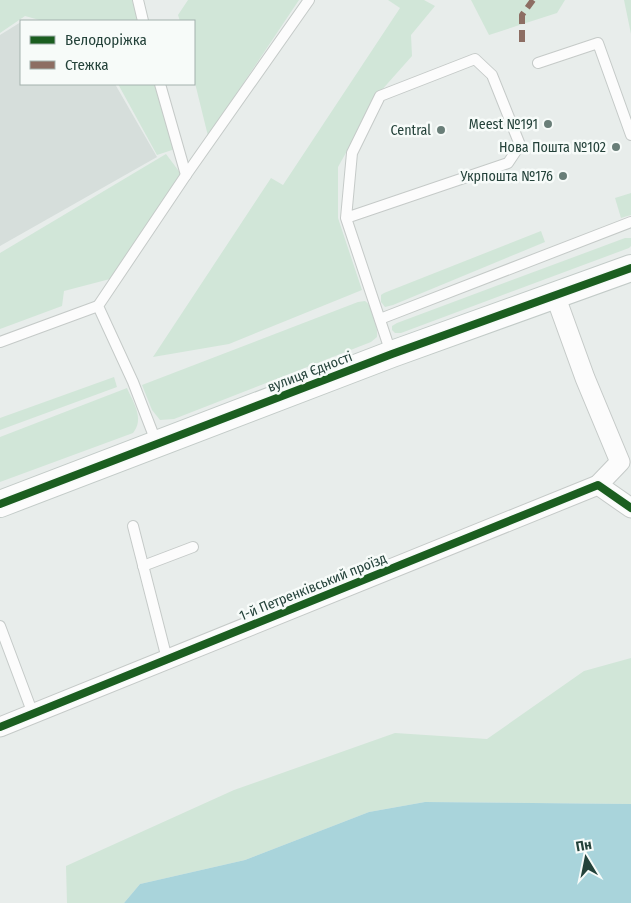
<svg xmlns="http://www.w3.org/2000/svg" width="631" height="903" viewBox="0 0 631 903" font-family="'Fira Sans Condensed',sans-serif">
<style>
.built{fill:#d6dedb}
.green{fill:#d1e6d8}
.water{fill:#a9d4db}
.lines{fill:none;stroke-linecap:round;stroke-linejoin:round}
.lane-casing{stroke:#c5cac8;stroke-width:12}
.street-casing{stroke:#c5cac8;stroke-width:21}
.secondary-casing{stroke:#c3cbc8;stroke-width:28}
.lane{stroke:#fcfcfc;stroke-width:10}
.street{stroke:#fcfcfc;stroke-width:19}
.secondary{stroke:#fcfcfc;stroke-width:26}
.quiet{stroke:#8d6e63;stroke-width:6;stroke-dasharray:12 6;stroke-linecap:butt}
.cycleway-casing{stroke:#f7fbf9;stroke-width:11}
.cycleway{stroke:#1b5e20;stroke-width:8}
.poi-dot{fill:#697e78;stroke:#f7fbf9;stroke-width:2}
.labels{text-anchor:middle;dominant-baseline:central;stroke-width:5;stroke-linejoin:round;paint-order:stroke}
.poi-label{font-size:14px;fill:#24423a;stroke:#f7fbf9;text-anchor:end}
.street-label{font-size:14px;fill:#24423a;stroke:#f7fbf9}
</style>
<rect width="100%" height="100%" fill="#e8edeb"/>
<polygon class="built" points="21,22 21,84 115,84 157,157 0,246 0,35"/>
<g class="green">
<polygon points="0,0 132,0 138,21 43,21 25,16 0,33"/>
<polygon points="188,0 299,0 208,136 194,79 194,21 180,21 178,15"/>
<polygon points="388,0 424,0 435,6 411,35 412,56 380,92 338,167 338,218 362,290 229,344 153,357 271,178 283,185 400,8"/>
<polygon points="471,0 565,0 557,13 489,35"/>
<polygon points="624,0 631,0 631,34"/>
<polygon points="118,84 156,84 175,149 157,155"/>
<polygon points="166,154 181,174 110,279 64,291 62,306 0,329 0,253"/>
<polygon points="631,193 631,215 621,218 615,198"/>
<polygon points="541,231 545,242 393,305 385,307 381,302 381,295 384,293"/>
<polygon points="625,238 631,238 631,246 629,248 401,333 395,333 392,330 392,326 397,323"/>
<path d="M365,301C373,306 378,328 377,337L371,342L174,419L160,420L152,410L142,385L358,302Z"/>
<polygon points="114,377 117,387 0,430 0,418"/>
<path d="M127,388C133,402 145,419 133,433L0,482V437Z"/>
<polygon points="631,658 631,804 425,802 369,812 245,860 140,884 124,903 67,903 66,866 234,790 395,733 487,739 584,671"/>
</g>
<polygon class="water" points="425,802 631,804 631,903 124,903 140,884 245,860 369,812"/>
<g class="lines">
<g class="lane-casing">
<g id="lane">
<polyline points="138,0 143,21"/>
<polyline points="538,63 598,43 631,135"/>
<polyline points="160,84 186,175"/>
<polyline points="346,218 352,153 380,96 475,59 492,75 520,145 508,163 346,218 391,353"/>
<polyline points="380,319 631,222"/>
<polyline points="0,342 98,306"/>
<polyline points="157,444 133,382 98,306 186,175 309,0"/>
<polyline points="133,526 167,659"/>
<polyline points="143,566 193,547"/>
<polyline points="0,626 33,714"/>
</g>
</g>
<g class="street-casing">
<g id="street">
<polyline points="555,295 585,378 620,462 598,485"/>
<polyline points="0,727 598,485 631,508"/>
</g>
</g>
<g class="secondary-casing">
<polyline id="secondary" points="0,504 392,354 631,268"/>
</g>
<use href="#lane" class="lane"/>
<use href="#street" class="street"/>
<use href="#secondary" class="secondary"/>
<polyline class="quiet" points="522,42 522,15 533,0"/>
<g class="cycleway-casing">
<g id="cycleway">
<polyline points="0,504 392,354 631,268"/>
<polyline points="0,727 598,485 631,508"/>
</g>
</g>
<use href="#cycleway" class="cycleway"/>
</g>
<g class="poi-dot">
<circle cx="548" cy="124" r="5"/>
<circle cx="441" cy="130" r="5"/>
<circle cx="616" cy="147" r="5"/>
<circle cx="563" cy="176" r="5"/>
</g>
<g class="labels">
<g class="poi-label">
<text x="538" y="124">Meest №191</text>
<text x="431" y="130">Central</text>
<text x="606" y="147">Нова Пошта №102</text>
<text x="553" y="176">Укрпошта №176</text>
</g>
<g class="street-label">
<text transform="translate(310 372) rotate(-21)">вулиця Єдності</text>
<text transform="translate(313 587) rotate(-22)">1-й Петренківський проїзд</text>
</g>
</g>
<rect x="20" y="20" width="175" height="65" fill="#f7fbf9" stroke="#a3b1ad"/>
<rect x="30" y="36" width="25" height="8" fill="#1b5e20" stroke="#a3b1ad"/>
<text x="65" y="45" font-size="15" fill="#24423a">Велодоріжка</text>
<rect x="30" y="61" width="25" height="8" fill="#8d6e63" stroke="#a3b1ad"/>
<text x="65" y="70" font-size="15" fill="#24423a">Стежка</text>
<g transform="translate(586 858) rotate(350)" stroke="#f7fbf9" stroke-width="4" paint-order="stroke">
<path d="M0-4L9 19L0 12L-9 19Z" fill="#24423a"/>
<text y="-8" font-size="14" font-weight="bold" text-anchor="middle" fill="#24423a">Пн</text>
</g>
</svg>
